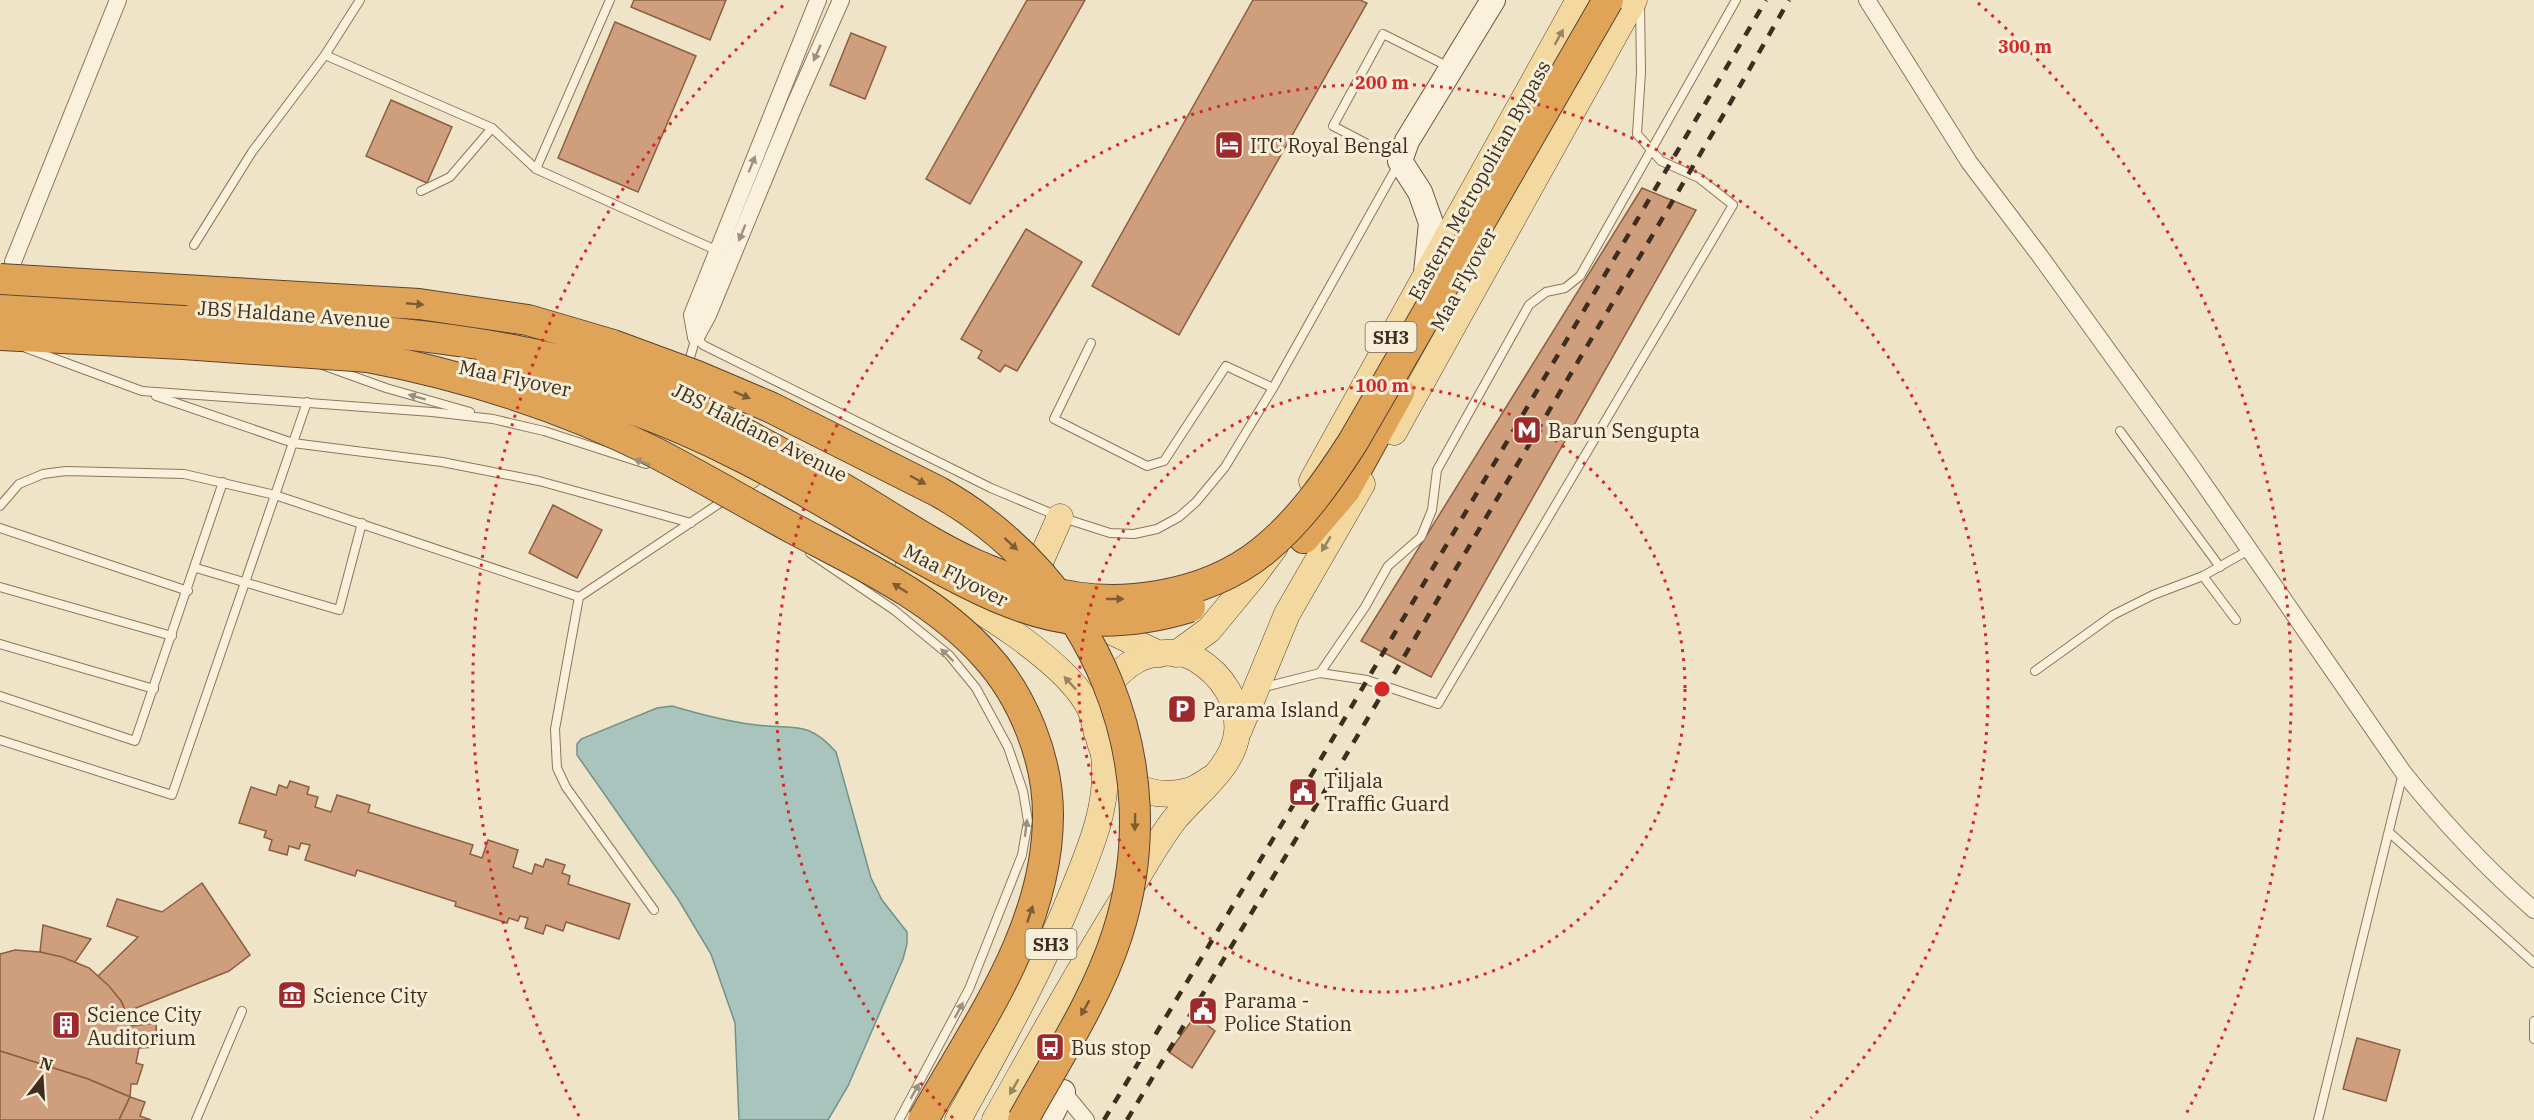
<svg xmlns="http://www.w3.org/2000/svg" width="2534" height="1120" viewBox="0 0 2534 1120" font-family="'IBM Plex Serif',serif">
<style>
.water{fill:#a9c4bc;stroke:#6f938a;stroke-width:1.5}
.building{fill:#cf9f7d;stroke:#8d5f41;stroke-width:1.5}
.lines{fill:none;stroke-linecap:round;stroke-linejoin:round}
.lane-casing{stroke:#8d765c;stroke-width:10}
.street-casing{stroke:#8d765c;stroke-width:18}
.secondary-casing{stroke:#6f573f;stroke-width:26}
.primary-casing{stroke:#5b4430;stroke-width:27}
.highway-casing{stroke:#5b4430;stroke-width:32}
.lane{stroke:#faf1dc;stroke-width:8}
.street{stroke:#faf1dc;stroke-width:16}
.secondary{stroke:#faf1dc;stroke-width:24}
.primary{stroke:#f3d9a0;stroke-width:26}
.highway{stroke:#e0a458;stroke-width:30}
.rail{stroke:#3d2e20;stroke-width:4.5;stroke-dasharray:10 10;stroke-linecap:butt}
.highway-bridge-casing{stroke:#5b4430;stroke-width:32;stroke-linecap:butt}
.highway-bridge{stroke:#e0a458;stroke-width:30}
.oneway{fill:#988460}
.oneway2{fill:#9c907e}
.oneway3{fill:#7e5d36}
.ring{fill:none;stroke:#d62828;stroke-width:3;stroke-dasharray:3 6}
.labels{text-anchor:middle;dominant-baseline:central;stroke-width:6;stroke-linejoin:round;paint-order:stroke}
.shield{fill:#f7eed8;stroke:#756857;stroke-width:1.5}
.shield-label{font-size:18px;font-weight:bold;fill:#3d2e20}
.poi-label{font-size:20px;fill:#3d2e20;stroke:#f7eed8;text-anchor:start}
.street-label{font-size:20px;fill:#3d2e20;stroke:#f7eed8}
.centre{fill:#d62828;stroke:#f7eed8;stroke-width:3}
.ring-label{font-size:18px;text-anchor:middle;font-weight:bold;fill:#d62828;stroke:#f7eed8;stroke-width:6;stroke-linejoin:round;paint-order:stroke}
</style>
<rect width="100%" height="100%" fill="#f0e4c8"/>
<path class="water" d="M672,706C699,714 729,722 757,725C795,730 808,720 836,752L871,878L882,900L907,932V944L903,959L848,1086L828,1120H739L735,1023L711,954L678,899L577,755V744L581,739L657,708Z"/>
<g class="building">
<polygon points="634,0 726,0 710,40 631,7"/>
<polygon points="1027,0 1085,0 970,204 926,179"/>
<polygon points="1253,0 1360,0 1367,3 1179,335 1092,286"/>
<polygon points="615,22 696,56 638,192 558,158"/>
<polygon points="851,33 886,47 865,99 830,85"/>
<polygon points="391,100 452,127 427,183 366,156"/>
<polygon points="1642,188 1696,210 1431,677 1361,641"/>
<polygon points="1026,229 1082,262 1017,371 1005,365 1000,372 978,358 982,351 961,339"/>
<polygon points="553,505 602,530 577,578 529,553"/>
<polygon points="290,781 309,787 307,794 318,797 315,807 331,812 337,795 370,805 368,812 473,845 470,854 482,858 488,840 518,850 513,867 532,874 535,864 543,867 546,859 565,865 562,873 570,876 568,884 630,904 619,939 566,922 563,931 546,925 543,934 525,928 528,918 520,916 518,921 509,918 507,923 455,906 456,902 357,870 355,876 305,860 310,845 301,843 299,849 289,846 287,855 269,850 272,840 264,837 266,831 239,823 251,787 276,795 279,785 287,788"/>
<polygon points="202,883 250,955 229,971 126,1012 121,1001 98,976 138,937 107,926 117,899 162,912"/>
<polygon points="43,925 91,939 75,962 40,952"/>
<polygon points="15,950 40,952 62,957 89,968 109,986 121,1001 132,1026 156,1023 157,1047 139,1048 136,1063 143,1065 137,1084 131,1084 130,1097 88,1079 0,1051 0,954"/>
<polygon points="1195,1016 1215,1031 1192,1068 1169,1052"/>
<polygon points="2357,1038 2400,1050 2386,1101 2343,1089"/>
<polygon points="0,1051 88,1079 130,1097 119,1120 0,1120"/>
<polygon points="130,1097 145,1102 140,1116 151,1120 119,1120"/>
</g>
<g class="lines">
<g class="lane-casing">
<g id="lane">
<polyline points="325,55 492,128 536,169 718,251"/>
<polyline points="536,169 610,0"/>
<polyline points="421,191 450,177 492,128"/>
<polyline points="194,245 252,152 325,55 360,0"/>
<polyline points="696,337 703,345 991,488 1060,517 1110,533 1134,534 1157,529 1179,517 1196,502 1225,467 1273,388 1400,161 1333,126 1383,34 1449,67"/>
<polyline points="1091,343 1054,419 1147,466 1164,461 1226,366 1273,388"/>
<polyline points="26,348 142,391 432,412 493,419 544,431 646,464"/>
<polyline points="325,366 386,388 470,412"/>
<polyline points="687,368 696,337"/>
<polyline points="156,396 293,443 442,462 539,481 691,523"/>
<polyline points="2120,431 2220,567"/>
<polyline points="0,506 19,484 43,474 66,471 184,474 275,495 579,597"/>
<polyline points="0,528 188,591"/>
<polyline points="810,553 894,610 949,655 976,688 1008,747 1023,791 1028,821 1022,855 969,989 899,1120"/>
<polyline points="196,568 339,610 362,523"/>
<polyline points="2203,576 2236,620"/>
<polyline points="0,587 172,636"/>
<polyline points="0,644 154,689"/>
<polyline points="2035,671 2113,615 2153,595 2203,576 2249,550"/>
<polyline points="1320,673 1365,607 1388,566 1421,537 1432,510 1437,470 1529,305 1546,292 1565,288 1580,276 1736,0"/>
<polyline points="1261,688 1320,673 1367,680 1438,704 1733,205 1699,178 1661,161 1637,134 1641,72 1640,3"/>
<polyline points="0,696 135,741 223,482"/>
<polyline points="0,740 172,795 307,402"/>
<polyline points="2390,833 2534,963"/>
<polyline points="654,910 566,787 557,768 555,729 579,597 726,499"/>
<polyline points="2534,1021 2534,1039"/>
<polyline points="196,1120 242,1011"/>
<polyline points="2318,1120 2403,773"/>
</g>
</g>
<g class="street-casing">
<g id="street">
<path d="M1867,0L1969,162L2040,256L2190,464L2403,772C2443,822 2486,868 2534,910"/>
<polyline points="13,262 118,0"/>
<polyline points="696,337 708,315 795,104 841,0"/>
<polyline points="696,337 692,315 818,0"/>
<polyline points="1058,1086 1086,1120"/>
</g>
</g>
<g class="secondary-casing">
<g id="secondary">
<polyline points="1426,273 1431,223 1420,192 1400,161 1407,141 1493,0"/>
<polyline points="1049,1120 1063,1092"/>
</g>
</g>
<g class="primary-casing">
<g id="primary">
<polyline points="0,295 164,304"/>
<polyline points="608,418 670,439 749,476"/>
<polyline points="1394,432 1634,0"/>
<polyline points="1312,481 1579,0"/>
<path d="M908,567C957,596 1069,659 1091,711C1094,718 1095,726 1097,733"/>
<polyline points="1029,587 1060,517"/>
<polyline points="1089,621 1159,654"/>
<polyline points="1176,654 1209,630 1252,578 1275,547"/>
<polyline points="1239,730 1287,614 1362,484"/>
<path d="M958,1120C999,1045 1041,971 1073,891C1091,847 1110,803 1104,755"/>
<path d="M995,1120C1038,1044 1080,967 1127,893C1143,869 1157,842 1174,820C1195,794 1233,768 1237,733C1240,701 1222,675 1196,659C1180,649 1150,652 1135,661C1061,706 1106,812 1188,791C1197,789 1205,782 1212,778"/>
</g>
</g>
<g class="highway-casing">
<g id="highway">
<polyline points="0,310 191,320"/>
<polyline points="0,335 183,344"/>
<polyline points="1304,538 1345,490 1399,392"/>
</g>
</g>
<use href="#lane" class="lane"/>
<use href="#street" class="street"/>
<use href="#secondary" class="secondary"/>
<use href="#primary" class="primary"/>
<use href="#highway" class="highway"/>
<g class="rail">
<polyline points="1104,1120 1315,769 1766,0"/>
<polyline points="1127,1120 1332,779 1725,112 1789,0"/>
</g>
<g class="highway-bridge-casing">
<g id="highway-bridge">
<path d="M0,279L419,304L528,320L613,345L697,376L770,407L939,492C1094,580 1173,763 1117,935C1096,1000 1056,1060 1023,1120"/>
<path d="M191,320C300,325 410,330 518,351C558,359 597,368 636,383C707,411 776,449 842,488C887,514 929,544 976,565C998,574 1020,584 1043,590C1114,611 1205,598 1263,551C1300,521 1328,481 1353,442L1608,0"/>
<polyline points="183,344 383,358"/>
<path d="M363,356C463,375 565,407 656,453C702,477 748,504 794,529C860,564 934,598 985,655C1023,696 1048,759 1048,815C1048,929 976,1025 923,1120"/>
<path d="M487,370C576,386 660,415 740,456C809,490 874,534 942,570C985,593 1032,616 1082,620C1119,623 1154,618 1190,607"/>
</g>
</g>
<use href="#highway-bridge" class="highway-bridge"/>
</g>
<defs><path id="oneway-solid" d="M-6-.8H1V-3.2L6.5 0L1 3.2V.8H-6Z" transform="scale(1.5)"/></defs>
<g class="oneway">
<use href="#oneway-solid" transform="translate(1559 37) rotate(-61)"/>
<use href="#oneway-solid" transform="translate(1326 544) rotate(121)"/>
<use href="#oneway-solid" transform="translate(1070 683) rotate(-133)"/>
<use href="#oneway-solid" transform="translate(1014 1087) rotate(120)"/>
</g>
<g class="oneway2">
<use href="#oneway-solid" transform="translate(817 53) rotate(114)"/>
<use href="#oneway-solid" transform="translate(752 164) rotate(-68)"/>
<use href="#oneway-solid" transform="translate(742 233) rotate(112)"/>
<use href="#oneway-solid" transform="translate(417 397) rotate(-164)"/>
<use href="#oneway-solid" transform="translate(642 462) rotate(-160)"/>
<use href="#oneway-solid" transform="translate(947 655) rotate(-136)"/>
<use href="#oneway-solid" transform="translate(1026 828) rotate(-83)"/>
<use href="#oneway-solid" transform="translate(959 1010) rotate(-62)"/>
<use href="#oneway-solid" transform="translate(915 1091) rotate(-61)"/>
</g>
<g class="oneway3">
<use href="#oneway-solid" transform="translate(415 304) rotate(5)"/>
<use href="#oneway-solid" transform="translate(742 395) rotate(23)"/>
<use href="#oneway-solid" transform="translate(918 480) rotate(28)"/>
<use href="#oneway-solid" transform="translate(1011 544) rotate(43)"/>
<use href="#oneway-solid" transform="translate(900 588) rotate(-148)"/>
<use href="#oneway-solid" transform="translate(1115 599)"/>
<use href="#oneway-solid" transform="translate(1135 822) rotate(91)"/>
<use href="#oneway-solid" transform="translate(1030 914) rotate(-72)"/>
<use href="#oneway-solid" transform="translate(1085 1008) rotate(119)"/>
</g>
<g class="ring">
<circle cx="1382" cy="689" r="303"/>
<path d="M953 1118A606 606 0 1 1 1811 1118"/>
<path d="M579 1116A909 909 0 0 1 786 3M1978 3A909 909 0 0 1 2185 1116"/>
</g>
<defs>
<g id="hotel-square" transform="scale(1.5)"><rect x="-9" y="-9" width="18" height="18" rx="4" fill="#9e2a2b" stroke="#f7eed8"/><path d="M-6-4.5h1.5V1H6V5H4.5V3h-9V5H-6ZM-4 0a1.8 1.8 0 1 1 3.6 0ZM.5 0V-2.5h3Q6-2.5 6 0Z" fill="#fff"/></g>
<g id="metro-square" transform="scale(1.5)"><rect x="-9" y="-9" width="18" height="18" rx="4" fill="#9e2a2b" stroke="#f7eed8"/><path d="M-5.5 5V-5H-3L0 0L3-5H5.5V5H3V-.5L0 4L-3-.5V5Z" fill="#fff"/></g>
<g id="parking-square" transform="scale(1.5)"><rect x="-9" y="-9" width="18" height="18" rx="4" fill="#9e2a2b" stroke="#f7eed8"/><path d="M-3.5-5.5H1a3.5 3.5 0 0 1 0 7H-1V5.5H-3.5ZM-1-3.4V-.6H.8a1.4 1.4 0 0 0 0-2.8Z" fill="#fff"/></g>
<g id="civic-square" transform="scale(1.5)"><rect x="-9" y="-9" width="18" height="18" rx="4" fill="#9e2a2b" stroke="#f7eed8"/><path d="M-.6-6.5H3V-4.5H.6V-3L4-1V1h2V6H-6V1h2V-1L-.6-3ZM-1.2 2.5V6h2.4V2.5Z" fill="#fff"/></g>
<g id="museum-square" transform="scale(1.5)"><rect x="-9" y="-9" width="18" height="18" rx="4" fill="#9e2a2b" stroke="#f7eed8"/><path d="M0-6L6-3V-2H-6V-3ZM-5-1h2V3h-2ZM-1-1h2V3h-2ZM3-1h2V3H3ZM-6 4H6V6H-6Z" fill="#fff"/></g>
<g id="building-square" transform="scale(1.5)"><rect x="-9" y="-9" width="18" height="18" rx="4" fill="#9e2a2b" stroke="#f7eed8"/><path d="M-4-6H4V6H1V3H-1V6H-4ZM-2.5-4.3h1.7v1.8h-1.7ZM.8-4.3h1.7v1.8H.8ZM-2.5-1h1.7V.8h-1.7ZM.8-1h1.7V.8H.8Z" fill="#fff"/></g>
<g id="bus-square" transform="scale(1.5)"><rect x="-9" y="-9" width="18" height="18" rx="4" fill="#9e2a2b" stroke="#f7eed8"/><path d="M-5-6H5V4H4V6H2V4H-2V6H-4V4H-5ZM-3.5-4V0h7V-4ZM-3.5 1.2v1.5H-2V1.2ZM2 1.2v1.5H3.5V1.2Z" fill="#fff"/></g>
</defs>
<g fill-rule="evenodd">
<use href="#hotel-square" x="1229" y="145"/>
<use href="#metro-square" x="1527" y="430"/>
<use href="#parking-square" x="1182" y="709"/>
<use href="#civic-square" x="1303" y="792"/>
<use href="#museum-square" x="292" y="995"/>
<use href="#civic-square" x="1203" y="1011"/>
<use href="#building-square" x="66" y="1025"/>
<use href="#bus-square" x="1050" y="1047"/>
</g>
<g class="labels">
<g class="shield">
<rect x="1365.5" y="322" width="51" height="30" rx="4.5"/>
<rect x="1025.5" y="929" width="51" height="30" rx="4.5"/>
</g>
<g class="shield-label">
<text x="1391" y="337">SH3</text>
<text x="1051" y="944">SH3</text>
</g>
<g class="poi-label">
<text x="1250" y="145">ITC Royal Bengal</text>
<text x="1548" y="430">Barun Sengupta</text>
<text x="1203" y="709">Parama Island</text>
<text x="1324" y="780">Tiljala<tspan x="1324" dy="23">Traffic Guard</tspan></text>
<text x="313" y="995">Science City</text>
<text x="1224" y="1000">Parama -<tspan x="1224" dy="23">Police Station</tspan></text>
<text x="87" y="1014">Science City<tspan x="87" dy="23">Auditorium</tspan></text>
<text x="1071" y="1047">Bus stop</text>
</g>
<g class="street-label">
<text transform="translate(1479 180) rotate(-61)">Eastern Metropolitan Bypass</text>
<text transform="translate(1463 279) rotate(-61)">Maa Flyover</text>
<text transform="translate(294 314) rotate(4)">JBS Haldane Avenue</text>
<text transform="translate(515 378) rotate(12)">Maa Flyover</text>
<text transform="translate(760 432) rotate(27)">JBS Haldane Avenue</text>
<text transform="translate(956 575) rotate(27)">Maa Flyover</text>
</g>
</g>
<circle cx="1382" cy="689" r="9" class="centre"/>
<g class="ring-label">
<text x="2025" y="53">300 m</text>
<text x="1382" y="89">200 m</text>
<text x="1382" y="392">100 m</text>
</g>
<g transform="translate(42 1078) rotate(17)" stroke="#f7eed8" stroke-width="4.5" paint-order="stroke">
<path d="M0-4.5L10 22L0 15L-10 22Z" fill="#3d2e20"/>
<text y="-9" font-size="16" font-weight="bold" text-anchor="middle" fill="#3d2e20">N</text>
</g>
</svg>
